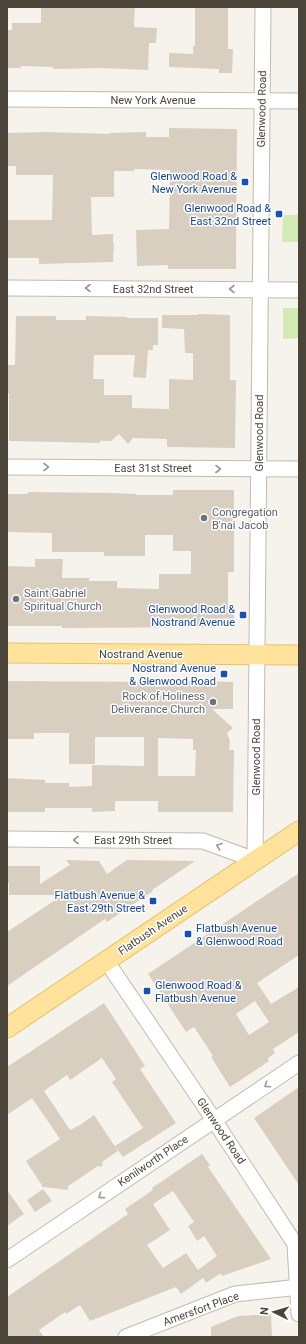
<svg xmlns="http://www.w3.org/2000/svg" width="306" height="1344" viewBox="0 0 306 1344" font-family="Roboto,sans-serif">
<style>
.green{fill:#d2eab5}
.building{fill:#d8cfc1;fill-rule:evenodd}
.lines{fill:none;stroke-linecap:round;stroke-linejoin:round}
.minor-casing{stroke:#c2bbae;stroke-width:17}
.major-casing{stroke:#e6c16a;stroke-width:21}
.minor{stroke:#fff;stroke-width:15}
.major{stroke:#ffe39c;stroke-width:19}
.oneway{stroke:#9c9892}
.transit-dot{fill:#1a4fb4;stroke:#fff;stroke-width:1.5}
.worship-dot{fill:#6b7280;stroke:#fff;stroke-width:1.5}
.labels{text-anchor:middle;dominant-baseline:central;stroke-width:3;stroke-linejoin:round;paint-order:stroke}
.street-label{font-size:11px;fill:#4b4439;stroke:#fff}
.transit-label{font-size:11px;fill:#164399;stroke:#fff;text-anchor:end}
.worship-label{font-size:11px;fill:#5b616d;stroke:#fff;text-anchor:start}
</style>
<rect width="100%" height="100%" fill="#f6f3ec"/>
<g class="green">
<polygon points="283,215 299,215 299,242 282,242"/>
<polygon points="283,308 299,308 299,338 283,339"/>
</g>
<g class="building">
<polygon points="41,7 135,7 134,27 157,28 156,43 149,43 148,70 100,68 53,69 53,67 21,66 21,68 7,68 7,30 12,30 12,23 41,23"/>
<polygon points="195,7 228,7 228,49 233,49 232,73 219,73 219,69 169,67 169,53 193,54 193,46 195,46"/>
<polygon points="169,128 237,129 236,269 168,269 168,265 137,266 136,230 169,229 170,170 134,169 134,171 114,171 114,197 91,197 92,235 113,234 113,242 114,244 113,262 39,264 39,259 37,258 7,258 7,220 52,220 53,175 16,175 16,166 7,166 7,133 47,132 109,134 109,133 146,132 146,137 169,137"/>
<polygon points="198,314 230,315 230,380 236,380 235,448 167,447 167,439 133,438 128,444 119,434 111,441 100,441 100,443 9,441 9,393 7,393 7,365 15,365 16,316 56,316 56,320 86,320 86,316 127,317 127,318 158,318 158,345 153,345 153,350 148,350 146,378 133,377 135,355 94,355 93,379 104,379 104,395 132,395 132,408 169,409 169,379 193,380 193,353 185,353 184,329 162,328 162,315 198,315"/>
<polygon points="173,490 234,490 234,572 228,572 228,613 234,613 234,627 62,628 62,626 7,626 7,566 35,567 35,559 63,559 62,578 89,578 89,581 117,581 117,588 159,589 159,574 191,574 191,551 173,551 173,535 145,535 145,556 104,556 104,552 52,552 52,533 7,532 7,494 27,494 29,492 111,493 136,494 136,495 173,495"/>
<path d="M158,680L233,682V709H212L233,728L227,733L230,741L229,750H234L233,812H158V801H115V811L92,812V808H45V812H7V778L45,780V783H69V787L92,786V765L144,766V737H95V764H69V733H34V739H7V681L158,682ZM158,738L193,739V750H196L195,776H158Z"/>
<polygon points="66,860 99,861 107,874 127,860 195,861 152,890 153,891 107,922 105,919 7,986 7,932 63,895 9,895 9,883 7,883 7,866 40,866 40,884 68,866 70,866"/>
<path d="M299,873V955L257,983L271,1004L299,987V1032L273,1049L275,1053L268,1058L269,1061L230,1087L211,1057L213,1056L194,1027L186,1032L148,974ZM255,1001L269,1022L249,1035L236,1014Z"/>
<polygon points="104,1003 145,1066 140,1069 176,1123 123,1157 115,1146 143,1128 112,1082 116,1079 102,1058 70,1080 67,1075 44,1091 70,1130 80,1125 94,1115 118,1151 103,1161 102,1167 98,1166 68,1186 68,1190 43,1187 26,1161 60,1139 32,1098 7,1115 7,1067"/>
<polygon points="299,1087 299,1185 254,1118"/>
<path d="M202,1154L210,1165L208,1167L271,1259L222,1276L221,1273L206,1283L203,1277V1278L181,1294L176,1287L90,1321L80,1305L66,1314L65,1312L39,1330L44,1337H7V1297L128,1214L125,1209L153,1190L152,1188ZM173,1191L194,1222L188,1226L197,1241L204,1236L217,1256L198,1270L186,1253L163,1268L147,1245L170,1230L153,1204Z"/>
<polygon points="43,1189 52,1201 35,1212 27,1200"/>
<polygon points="7,1190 24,1214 7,1226"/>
<polygon points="271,1314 272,1337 211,1337 211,1327 238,1316"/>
</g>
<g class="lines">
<g class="minor-casing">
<g id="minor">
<polyline points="7,99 299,101"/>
<polyline points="7,288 299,290"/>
<polyline points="7,467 299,469"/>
<polyline points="7,839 203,841 255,860 263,7"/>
<polyline points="107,962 214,1120 295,1244 299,1314"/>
<polyline points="7,1260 299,1063"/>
<polyline points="126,1337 235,1294 299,1287"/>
</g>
</g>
<g class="major-casing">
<g id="major">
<polyline points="7,653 299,655"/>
<polyline points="7,1028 299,831"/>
</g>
</g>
<use href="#minor" class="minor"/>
<use href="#major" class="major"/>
</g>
<defs><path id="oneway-chevron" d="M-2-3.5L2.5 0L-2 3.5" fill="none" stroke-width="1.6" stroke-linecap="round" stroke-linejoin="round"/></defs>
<g class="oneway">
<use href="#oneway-chevron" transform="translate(88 288) rotate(-180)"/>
<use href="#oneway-chevron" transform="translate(232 289) rotate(-180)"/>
<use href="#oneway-chevron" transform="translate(46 467)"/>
<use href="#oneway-chevron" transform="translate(218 469)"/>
<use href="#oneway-chevron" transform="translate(76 840) rotate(-180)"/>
<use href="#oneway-chevron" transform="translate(219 846) rotate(-160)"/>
<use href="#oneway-chevron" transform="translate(267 1085) rotate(146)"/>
<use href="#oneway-chevron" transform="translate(101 1196) rotate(146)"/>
</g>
<g class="transit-dot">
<rect x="241" y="178" width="8" height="8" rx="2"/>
<rect x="275" y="210" width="8" height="8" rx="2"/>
<rect x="239" y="611" width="8" height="8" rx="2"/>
<rect x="220" y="670" width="8" height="8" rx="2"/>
<rect x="149" y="897" width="8" height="8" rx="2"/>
<rect x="184" y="930" width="8" height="8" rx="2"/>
<rect x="143" y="987" width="8" height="8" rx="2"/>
</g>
<g class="worship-dot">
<circle cx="204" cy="518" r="4"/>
<circle cx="16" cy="599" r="4"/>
<circle cx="213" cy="702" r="4"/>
</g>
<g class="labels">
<g class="street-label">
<text x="153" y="100">New York Avenue</text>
<text transform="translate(262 109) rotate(-89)">Glenwood Road</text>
<text x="153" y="289">East 32nd Street</text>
<text transform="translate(259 433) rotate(-90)">Glenwood Road</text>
<text x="153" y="468">East 31st Street</text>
<text x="141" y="654">Nostrand Avenue</text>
<text transform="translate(256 757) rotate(-90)">Glenwood Road</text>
<text x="133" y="840">East 29th Street</text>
<text transform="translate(153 930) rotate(-34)">Flatbush Avenue</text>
<text transform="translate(221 1131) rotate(56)">Glenwood Road</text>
<text transform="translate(153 1161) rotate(-34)">Kenilworth Place</text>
<text transform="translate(201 1309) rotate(-20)">Amersfort Place</text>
</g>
<g class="transit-label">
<text x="237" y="176">Glenwood Road &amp;<tspan x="237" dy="13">New York Avenue</tspan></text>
<text x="271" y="208">Glenwood Road &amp;<tspan x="271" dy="13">East 32nd Street</tspan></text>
<text x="235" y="609">Glenwood Road &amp;<tspan x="235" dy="13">Nostrand Avenue</tspan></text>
<text x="216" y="668">Nostrand Avenue<tspan x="216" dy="13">&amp; Glenwood Road</tspan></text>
<text x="145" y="895">Flatbush Avenue &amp;<tspan x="145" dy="13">East 29th Street</tspan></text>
<text x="196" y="928" text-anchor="start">Flatbush Avenue<tspan x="196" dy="13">&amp; Glenwood Road</tspan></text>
<text x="155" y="985" text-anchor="start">Glenwood Road &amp;<tspan x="155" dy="13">Flatbush Avenue</tspan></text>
</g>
<g class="worship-label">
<text x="212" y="512">Congregation<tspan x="212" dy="13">B'nai Jacob</tspan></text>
<text x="24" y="593">Saint Gabriel<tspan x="24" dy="13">Spiritual Church</tspan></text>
<text x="205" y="696" text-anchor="end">Rock of Holiness<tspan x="205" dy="13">Deliverance Church</tspan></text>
</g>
</g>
<rect width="306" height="1344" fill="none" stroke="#4b4439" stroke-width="16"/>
<g transform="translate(274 1312) rotate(275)" stroke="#ffffff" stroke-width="3" paint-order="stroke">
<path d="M0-3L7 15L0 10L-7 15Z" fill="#4b4439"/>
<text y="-6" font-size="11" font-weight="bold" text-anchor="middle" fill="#4b4439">N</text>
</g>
</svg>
